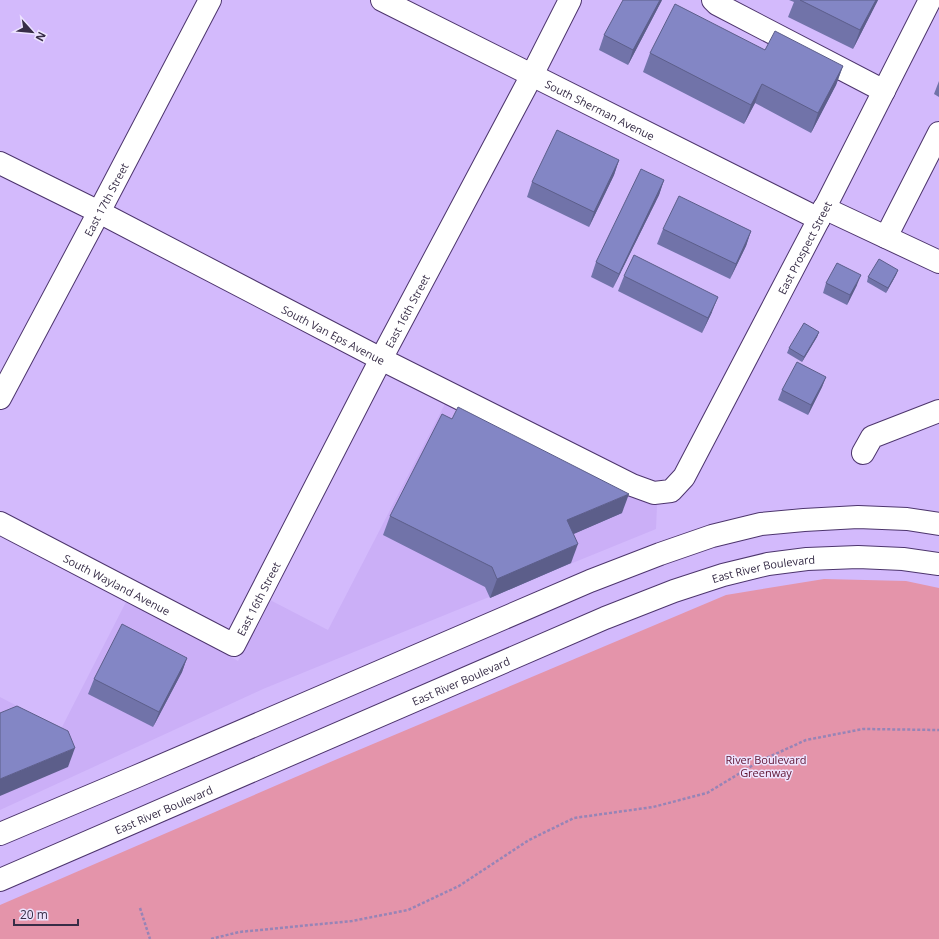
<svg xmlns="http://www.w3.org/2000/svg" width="939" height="939" viewBox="0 0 939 939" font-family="'Open Sans',sans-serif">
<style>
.built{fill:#cbaff7}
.green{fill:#e494aa}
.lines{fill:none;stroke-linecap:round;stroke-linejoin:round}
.minor-casing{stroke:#4d356d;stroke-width:24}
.major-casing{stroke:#4d356d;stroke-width:24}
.path{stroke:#9784b6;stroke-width:2.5;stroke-dasharray:3 2;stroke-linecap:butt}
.minor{stroke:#fff;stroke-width:22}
.major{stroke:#fff;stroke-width:22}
.wall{fill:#7173a9}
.shaded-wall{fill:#5c5e8a}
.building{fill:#8386c5;stroke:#5c5e8a}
.labels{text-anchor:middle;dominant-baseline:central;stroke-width:3;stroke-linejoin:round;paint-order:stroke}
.street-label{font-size:11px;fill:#372d47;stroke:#ede4ff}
.park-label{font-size:11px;fill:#5e1230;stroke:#ede4ff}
</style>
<rect width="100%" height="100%" fill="#d3bafc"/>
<polygon class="built" points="447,400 657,505 656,529 263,689 0,810 0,697 61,729 127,600 238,661 270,600 328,630"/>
<polygon class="green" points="824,579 906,581 939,588 939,939 0,939 0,905 335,760 726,595"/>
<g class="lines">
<g class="minor-casing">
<g id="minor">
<path id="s1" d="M382,0L819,219"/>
<polyline points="713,0 717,4 884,91"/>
<path id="s2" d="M0,163L99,212L381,359L632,485L654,493L671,491L684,477L819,219L930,0"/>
<polyline points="824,208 939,262"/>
<polyline points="886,237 939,133"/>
<path id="s3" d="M0,398L99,212L210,0"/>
<polyline points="863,453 872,437 939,411"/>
<path id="s4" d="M0,523L234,645L381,359L532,75L570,0"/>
</g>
</g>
<g class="major-casing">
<g id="major">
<polyline points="0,834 135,777 590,581 660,554 712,536 761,524 804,520 858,517 907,519 939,524"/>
<path id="s5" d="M0,880L605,618L674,591L723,575L768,564L807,559L858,557L903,559L939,564"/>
</g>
</g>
<g class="path">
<polyline points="140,908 150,939"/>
<polyline points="211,939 239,932 352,921 408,910 459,886 529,840 574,818 653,807 707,793 760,761 806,740 863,729 939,730"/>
</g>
<use href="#minor" class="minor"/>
<use href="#major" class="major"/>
</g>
<g class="wall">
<polygon points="662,0 628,65 599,50 604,35"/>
<polygon points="789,0 878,0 853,49 788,17 794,2"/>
<polygon points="765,50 843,66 836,85 811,133 755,103 744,124 643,72 650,53"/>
<polygon points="939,81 939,97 934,94"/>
<polygon points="619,160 614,175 589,227 527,197 532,182"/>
<polygon points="664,180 659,195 613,288 591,277 596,262"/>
<polygon points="663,229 751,231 746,246 730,279 657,244"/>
<polygon points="898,270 896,275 886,293 867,282 868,277"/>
<polygon points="624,276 712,312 702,333 618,291"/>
<polygon points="826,283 857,285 847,305 823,293"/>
<polygon points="819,332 817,337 802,362 787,353 789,348"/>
<polygon points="826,377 822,387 808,415 778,400 782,390"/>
<polygon points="622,513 573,534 571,563 490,598 485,587 383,535 390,516"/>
<polygon points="187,658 182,672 153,727 88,694 94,679"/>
</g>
<g class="shaded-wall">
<polygon points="660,0 662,0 628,65 633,50"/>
<polygon points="876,0 878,0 853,49 860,30"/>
<polygon points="843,66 836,85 811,133 818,113"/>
<polygon points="762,84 755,103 744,124 751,105"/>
<polygon points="619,160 614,175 589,227 594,212"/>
<polygon points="664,180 659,195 613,288 619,274"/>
<polygon points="751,231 746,246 730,279 736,264"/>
<polygon points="898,270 896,275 886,293 888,288"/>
<polygon points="861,275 857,285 847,305 850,295"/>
<polygon points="718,297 712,312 702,333 708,318"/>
<polygon points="819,332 817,337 802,362 804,357"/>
<polygon points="826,377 822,387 808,415 811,405"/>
<polygon points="629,494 622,513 560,540 567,520"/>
<polygon points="578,544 571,563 490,598 497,579"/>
<polygon points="187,658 182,672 153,727 159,712"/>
<polygon points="75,748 68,767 0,796 0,779"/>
</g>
<g class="building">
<polygon points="623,0 660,0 633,50 604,35"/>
<polygon points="800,0 876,0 860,30"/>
<polygon points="675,4 765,50 775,31 843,66 818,113 762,84 751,105 650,53"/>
<polygon points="557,130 619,160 594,212 532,182"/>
<polygon points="641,169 664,180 619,274 596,262"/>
<polygon points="679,196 751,231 736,264 663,229"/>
<polygon points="634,255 718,297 708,318 624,276"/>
<polygon points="879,259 898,270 888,288 868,277"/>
<polygon points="837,263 861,275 850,295 826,283"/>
<polygon points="804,323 819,332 804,357 789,348"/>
<polygon points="797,362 826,377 811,405 782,390"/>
<polygon points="458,407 629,494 567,520 578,544 497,579 492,567 390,516 442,414 452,419"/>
<polygon points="122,624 187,658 159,712 94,679"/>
<polygon points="17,706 68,731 75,748 0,779 0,713"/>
</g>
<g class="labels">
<g class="street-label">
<text stroke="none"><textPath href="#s1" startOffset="244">South Sherman Avenue</textPath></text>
<text stroke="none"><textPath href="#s3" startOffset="225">East 17th Street</textPath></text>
<text stroke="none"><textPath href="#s2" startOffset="1028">East Prospect Street</textPath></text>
<text stroke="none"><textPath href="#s4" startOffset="640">East 16th Street</textPath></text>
<text stroke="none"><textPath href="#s2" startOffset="375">South Van Eps Avenue</textPath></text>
<text stroke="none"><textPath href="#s5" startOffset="826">East River Boulevard</textPath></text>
<text stroke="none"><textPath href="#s4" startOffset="132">South Wayland Avenue</textPath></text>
<text stroke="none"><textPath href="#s4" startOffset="316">East 16th Street</textPath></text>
<text stroke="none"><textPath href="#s5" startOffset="502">East River Boulevard</textPath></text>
<text stroke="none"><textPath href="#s5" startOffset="178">East River Boulevard</textPath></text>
</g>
<g class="park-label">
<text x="766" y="759">River Boulevard<tspan x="766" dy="13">Greenway</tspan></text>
</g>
</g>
<g transform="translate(32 32) rotate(117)" stroke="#ede4ff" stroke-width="3" paint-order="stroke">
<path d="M0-3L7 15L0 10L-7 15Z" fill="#372d47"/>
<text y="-6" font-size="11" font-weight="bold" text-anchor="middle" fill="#372d47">N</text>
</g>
<path d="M14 919v6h64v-6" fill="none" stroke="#372d47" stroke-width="2"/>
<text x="20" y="919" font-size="12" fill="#372d47" stroke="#ede4ff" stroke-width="3" paint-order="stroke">20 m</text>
</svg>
